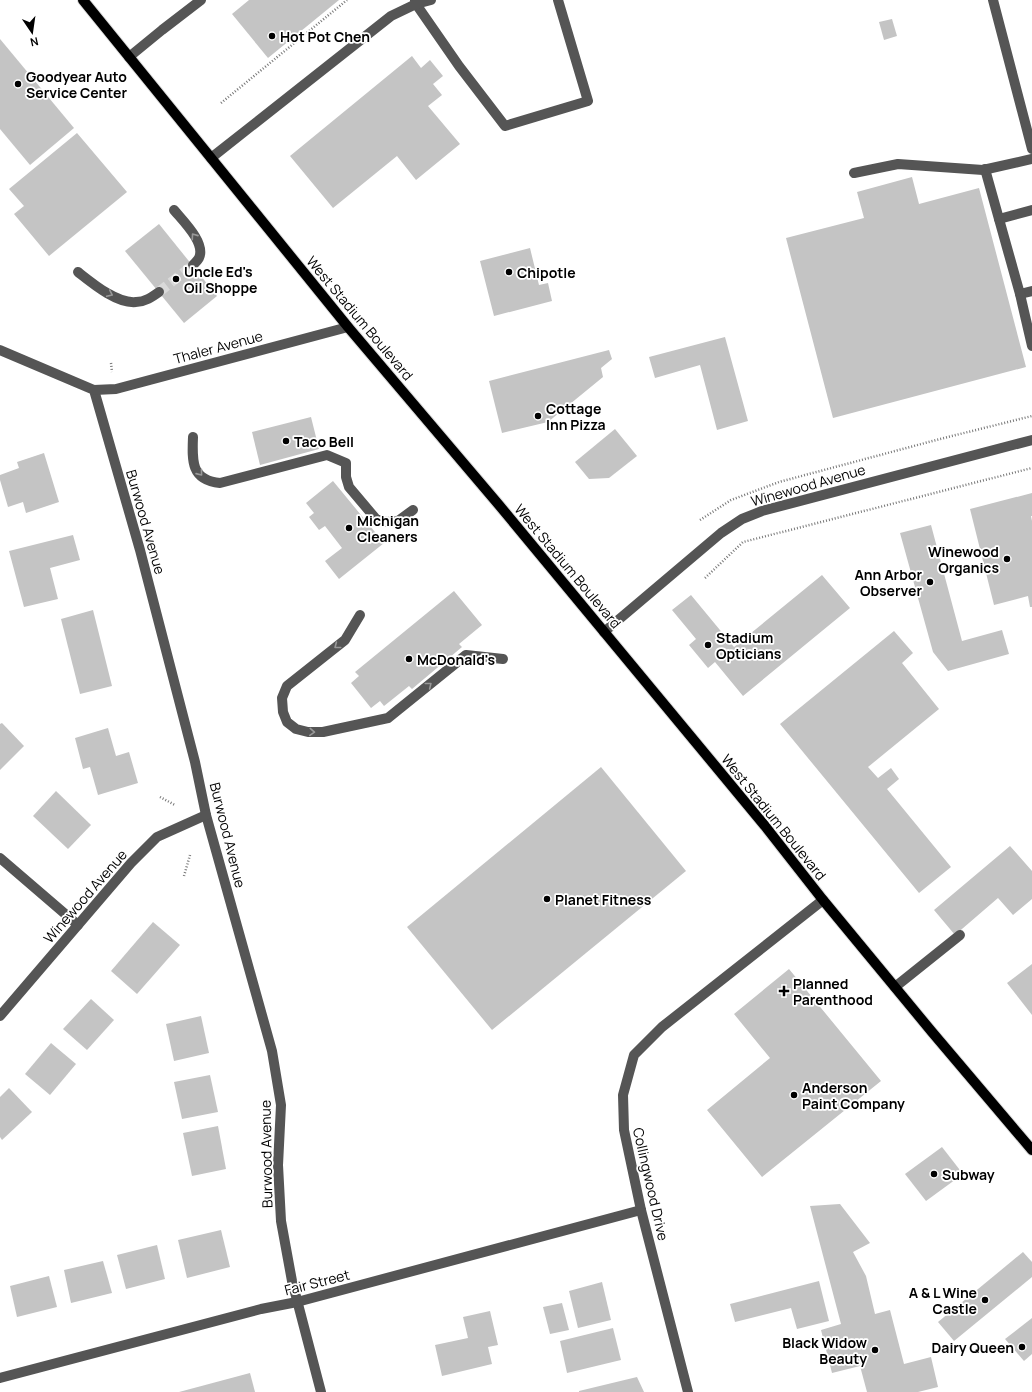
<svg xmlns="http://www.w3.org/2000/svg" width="1032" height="1392" viewBox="0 0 1032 1392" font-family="Manrope,sans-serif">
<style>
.building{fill:#c4c4c4}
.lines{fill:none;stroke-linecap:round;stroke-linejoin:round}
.minor-tunnel{stroke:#d9d9d9;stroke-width:10;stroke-dasharray:10 5;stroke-linecap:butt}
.major-casing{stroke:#dbdbdb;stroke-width:12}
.path{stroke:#777;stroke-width:2.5;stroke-dasharray:1 2;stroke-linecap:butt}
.minor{stroke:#555;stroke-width:10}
.major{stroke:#000;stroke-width:10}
.oneway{stroke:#999}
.poi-dot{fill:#000;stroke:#fff;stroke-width:1.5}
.labels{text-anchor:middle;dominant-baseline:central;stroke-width:3.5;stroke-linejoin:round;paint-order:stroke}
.poi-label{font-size:14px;font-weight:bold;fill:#000;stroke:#fff;text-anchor:start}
.street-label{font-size:14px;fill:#000;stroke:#fff}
</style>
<rect width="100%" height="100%" fill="#fff"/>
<g class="building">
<polygon points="249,0 339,0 268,58 232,14"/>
<polygon points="892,19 897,36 884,40 879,22"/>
<polygon points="0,39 74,128 30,165 0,129"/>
<polygon points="412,56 421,68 430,60 443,76 433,84 442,95 428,106 460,144 416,180 397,156 333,208 290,156"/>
<polygon points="77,133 127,192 49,256 14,214 24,206 9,189"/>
<polygon points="912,177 919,204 979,188 1026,367 833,418 786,238 864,218 857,192"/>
<polygon points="159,224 217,296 184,323 125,251"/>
<polygon points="530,248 539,285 548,283 552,301 494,316 480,261"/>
<polygon points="725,337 748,421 717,430 700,365 655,378 649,357"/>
<polygon points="609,350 612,359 601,368 603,377 548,422 502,433 489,381"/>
<polygon points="311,417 319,449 260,465 252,432"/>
<polygon points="615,429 637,456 609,478 589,479 575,462"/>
<polygon points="44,453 59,502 26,513 23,502 8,507 0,480 0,475 19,468 17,462"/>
<polygon points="333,481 384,543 339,579 325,561 342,548 325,526 319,530 309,517 314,513 306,503"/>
<polygon points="1032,493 1032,516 1031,516 1032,521 1032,607 1030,607 1028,596 994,605 970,509"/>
<polygon points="931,525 962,641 1002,630 1009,654 948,671 933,652 900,533"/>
<polygon points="73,535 80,560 50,568 58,599 24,607 9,551"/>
<polygon points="822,575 850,608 743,696 715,662 708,668 689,645 696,639 672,610 691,595 734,647"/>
<polygon points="454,591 482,625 459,644 462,647 412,689 409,686 384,706 380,701 371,708 351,683 359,676 355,672"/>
<polygon points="93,610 112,686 80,694 61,619"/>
<polygon points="894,631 913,653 902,663 939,709 868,767 878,778 891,768 899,779 887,789 951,867 919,893 780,724"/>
<polygon points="2,723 24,746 0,770 0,724"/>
<polygon points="108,728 116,756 129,752 138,783 98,795 90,767 83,769 75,738"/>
<polygon points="601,767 686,871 492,1030 407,927"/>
<polygon points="56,791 91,825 68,849 33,816"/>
<polygon points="1010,846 1032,871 1032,899 1013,915 998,898 955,935 934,910"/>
<polygon points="153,922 180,945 137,994 111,971"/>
<polygon points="1032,964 1032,1015 1007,983"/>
<polygon points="789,969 881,1081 762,1177 707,1110 770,1058 734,1014"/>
<polygon points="91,999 114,1020 87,1050 63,1029"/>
<polygon points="201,1016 209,1053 174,1061 166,1024"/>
<polygon points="51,1043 76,1064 50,1095 25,1074"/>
<polygon points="210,1075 218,1112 182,1119 174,1082"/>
<polygon points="9,1088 32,1112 2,1140 0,1137 0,1097"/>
<polygon points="218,1126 226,1169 192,1176 183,1133"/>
<polygon points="942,1147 963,1174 926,1201 905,1174"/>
<polygon points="840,1204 870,1243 853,1252 866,1276 875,1314 890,1310 904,1364 931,1357 938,1387 918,1392 867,1392 860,1366 832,1373 821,1330 841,1324 810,1206"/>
<polygon points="221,1230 230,1267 187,1278 178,1240"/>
<polygon points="157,1245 165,1279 126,1289 117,1255"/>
<polygon points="1023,1252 1032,1262 1032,1277 954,1341 938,1322"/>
<polygon points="103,1261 112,1293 71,1303 64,1270"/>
<polygon points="49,1276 57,1307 17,1317 10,1286"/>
<polygon points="819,1281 829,1321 797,1329 791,1308 735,1322 730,1304"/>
<polygon points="602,1282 611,1320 578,1328 569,1291"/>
<polygon points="562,1303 569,1330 550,1334 543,1307"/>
<polygon points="490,1311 498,1345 488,1347 492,1364 442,1376 435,1345 468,1338 463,1317"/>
<polygon points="1032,1318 1032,1354 1024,1361 1005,1339"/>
<polygon points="613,1328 621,1360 567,1373 560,1341"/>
<polygon points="250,1373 255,1392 179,1392"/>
<polygon points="637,1377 644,1392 579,1392 579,1391"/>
</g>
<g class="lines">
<polyline class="minor-tunnel" points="159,292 193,265"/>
<g class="major-casing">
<polyline id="major" points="83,0 348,327 499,505 765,826 823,900 932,1032 1032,1150"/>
</g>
<g class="path">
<polyline points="221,103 347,0"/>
<polyline points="111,363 112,372"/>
<polyline points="700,520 731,500 779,482 940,439 1032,416"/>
<polyline points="705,578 743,542 1032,468"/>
<polyline points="160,797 175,805"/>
<polyline points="184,876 190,855"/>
</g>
<g class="minor">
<polyline points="415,0 416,4 459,66 505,126 588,101 558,0"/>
<polyline points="993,0 1032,149"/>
<polyline points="129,57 162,30 201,0"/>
<polyline points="211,158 391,16 416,4 431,0"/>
<polyline points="985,169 1020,294 1032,291"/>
<polyline points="854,173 898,164 983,170 1032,159"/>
<path d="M174,210C183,221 206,243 199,258C198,260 195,263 193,265"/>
<polyline points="999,219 1032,210"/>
<path d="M78,272C92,283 117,304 136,302C145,302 152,297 159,292"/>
<polyline points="1020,294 1032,346"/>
<polyline points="0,350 94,390 140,550 195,762 206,815 272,1051 281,1105 278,1165 281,1221 292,1281 321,1392"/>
<polyline points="94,390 116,389 348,327"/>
<path d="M193,437C192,461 191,480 220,483L327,455L346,463V477L349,487L376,519L387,522L398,521L413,510"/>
<polyline points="360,615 345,640 287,686 282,698 283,712 287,722 296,729 308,732 323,732 388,718 466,655 503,659"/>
<polyline points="604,632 721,533 742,519 762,511 1032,440"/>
<polyline points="0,858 78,925"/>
<polyline points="895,987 960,935"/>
<polyline points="0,1016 131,863 157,837 206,815"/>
<polyline points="0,1378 261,1309 297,1302 641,1210"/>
<polyline points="688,1392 641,1210 624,1130 623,1095 634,1055 662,1027 823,900"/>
</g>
<use href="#major" class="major"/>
</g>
<defs><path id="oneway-chevron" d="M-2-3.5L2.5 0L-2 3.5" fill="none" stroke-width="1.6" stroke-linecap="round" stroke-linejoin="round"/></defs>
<g class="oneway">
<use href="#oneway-chevron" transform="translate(194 236) rotate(-125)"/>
<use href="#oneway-chevron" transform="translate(110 294) rotate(25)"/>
<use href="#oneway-chevron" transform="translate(200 473) rotate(51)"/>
<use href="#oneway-chevron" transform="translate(337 646) rotate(142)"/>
<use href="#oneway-chevron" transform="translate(429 685) rotate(-39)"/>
<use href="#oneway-chevron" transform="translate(312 732) rotate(3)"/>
</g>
<g class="poi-dot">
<circle cx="272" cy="36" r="4"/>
<circle cx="18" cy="84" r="4"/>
<circle cx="509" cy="272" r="4"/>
<circle cx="176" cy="279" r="4"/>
<circle cx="538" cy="416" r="4"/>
<circle cx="286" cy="441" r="4"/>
<circle cx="349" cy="528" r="4"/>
<circle cx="1007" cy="559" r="4"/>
<circle cx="930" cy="582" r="4"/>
<circle cx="708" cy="645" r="4"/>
<circle cx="409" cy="659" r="4"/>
<circle cx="547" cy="899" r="4"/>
<path d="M782 985h4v4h4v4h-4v4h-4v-4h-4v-4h4z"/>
<circle cx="794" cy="1095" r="4"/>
<circle cx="934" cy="1174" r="4"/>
<circle cx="985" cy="1300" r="4"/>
<circle cx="1022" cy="1347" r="4"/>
<circle cx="875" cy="1350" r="4"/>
</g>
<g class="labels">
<g class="poi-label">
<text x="280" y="36">Hot Pot Chen</text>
<text x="26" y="76">Goodyear Auto<tspan x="26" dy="16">Service Center</tspan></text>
<text x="184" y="271">Uncle Ed's<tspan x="184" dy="16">Oil Shoppe</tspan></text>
<text x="517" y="272">Chipotle</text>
<text x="546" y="408">Cottage<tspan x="546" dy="16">Inn Pizza</tspan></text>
<text x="294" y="441">Taco Bell</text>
<text x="357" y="520">Michigan<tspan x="357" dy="16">Cleaners</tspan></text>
<text x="999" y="551" text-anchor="end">Winewood<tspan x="999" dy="16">Organics</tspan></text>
<text x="922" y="574" text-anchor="end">Ann Arbor<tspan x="922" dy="16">Observer</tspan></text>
<text x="716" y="637">Stadium<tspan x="716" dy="16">Opticians</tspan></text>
<text x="417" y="659">McDonald's</text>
<text x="555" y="899">Planet Fitness</text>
<text x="793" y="983">Planned<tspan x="793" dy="16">Parenthood</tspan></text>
<text x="802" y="1087">Anderson<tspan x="802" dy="16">Paint Company</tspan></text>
<text x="942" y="1174">Subway</text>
<text x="977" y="1292" text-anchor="end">A &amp; L Wine<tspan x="977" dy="16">Castle</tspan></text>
<text x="867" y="1342" text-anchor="end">Black Widow<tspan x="867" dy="16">Beauty</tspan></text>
<text x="1014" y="1347" text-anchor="end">Dairy Queen</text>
</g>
<g class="street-label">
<text transform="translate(360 318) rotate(50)">West Stadium Boulevard</text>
<text transform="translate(218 347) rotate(-15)">Thaler Avenue</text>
<text transform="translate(808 485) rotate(-16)">Winewood Avenue</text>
<text transform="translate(146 522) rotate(74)">Burwood Avenue</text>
<text transform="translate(568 566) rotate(50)">West Stadium Boulevard</text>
<text transform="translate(774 817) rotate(51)">West Stadium Boulevard</text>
<text transform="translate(228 835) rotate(76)">Burwood Avenue</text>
<text transform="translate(85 896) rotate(-49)">Winewood Avenue</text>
<text transform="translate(266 1154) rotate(-91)">Burwood Avenue</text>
<text transform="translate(651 1184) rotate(77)">Collingwood Drive</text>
<text transform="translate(317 1282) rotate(-14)">Fair Street</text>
</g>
</g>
<g transform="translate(32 32) rotate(167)" stroke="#ffffff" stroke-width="3" paint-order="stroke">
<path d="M0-3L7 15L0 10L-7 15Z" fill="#000000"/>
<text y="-6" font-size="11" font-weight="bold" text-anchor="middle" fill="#000000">N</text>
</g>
</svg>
